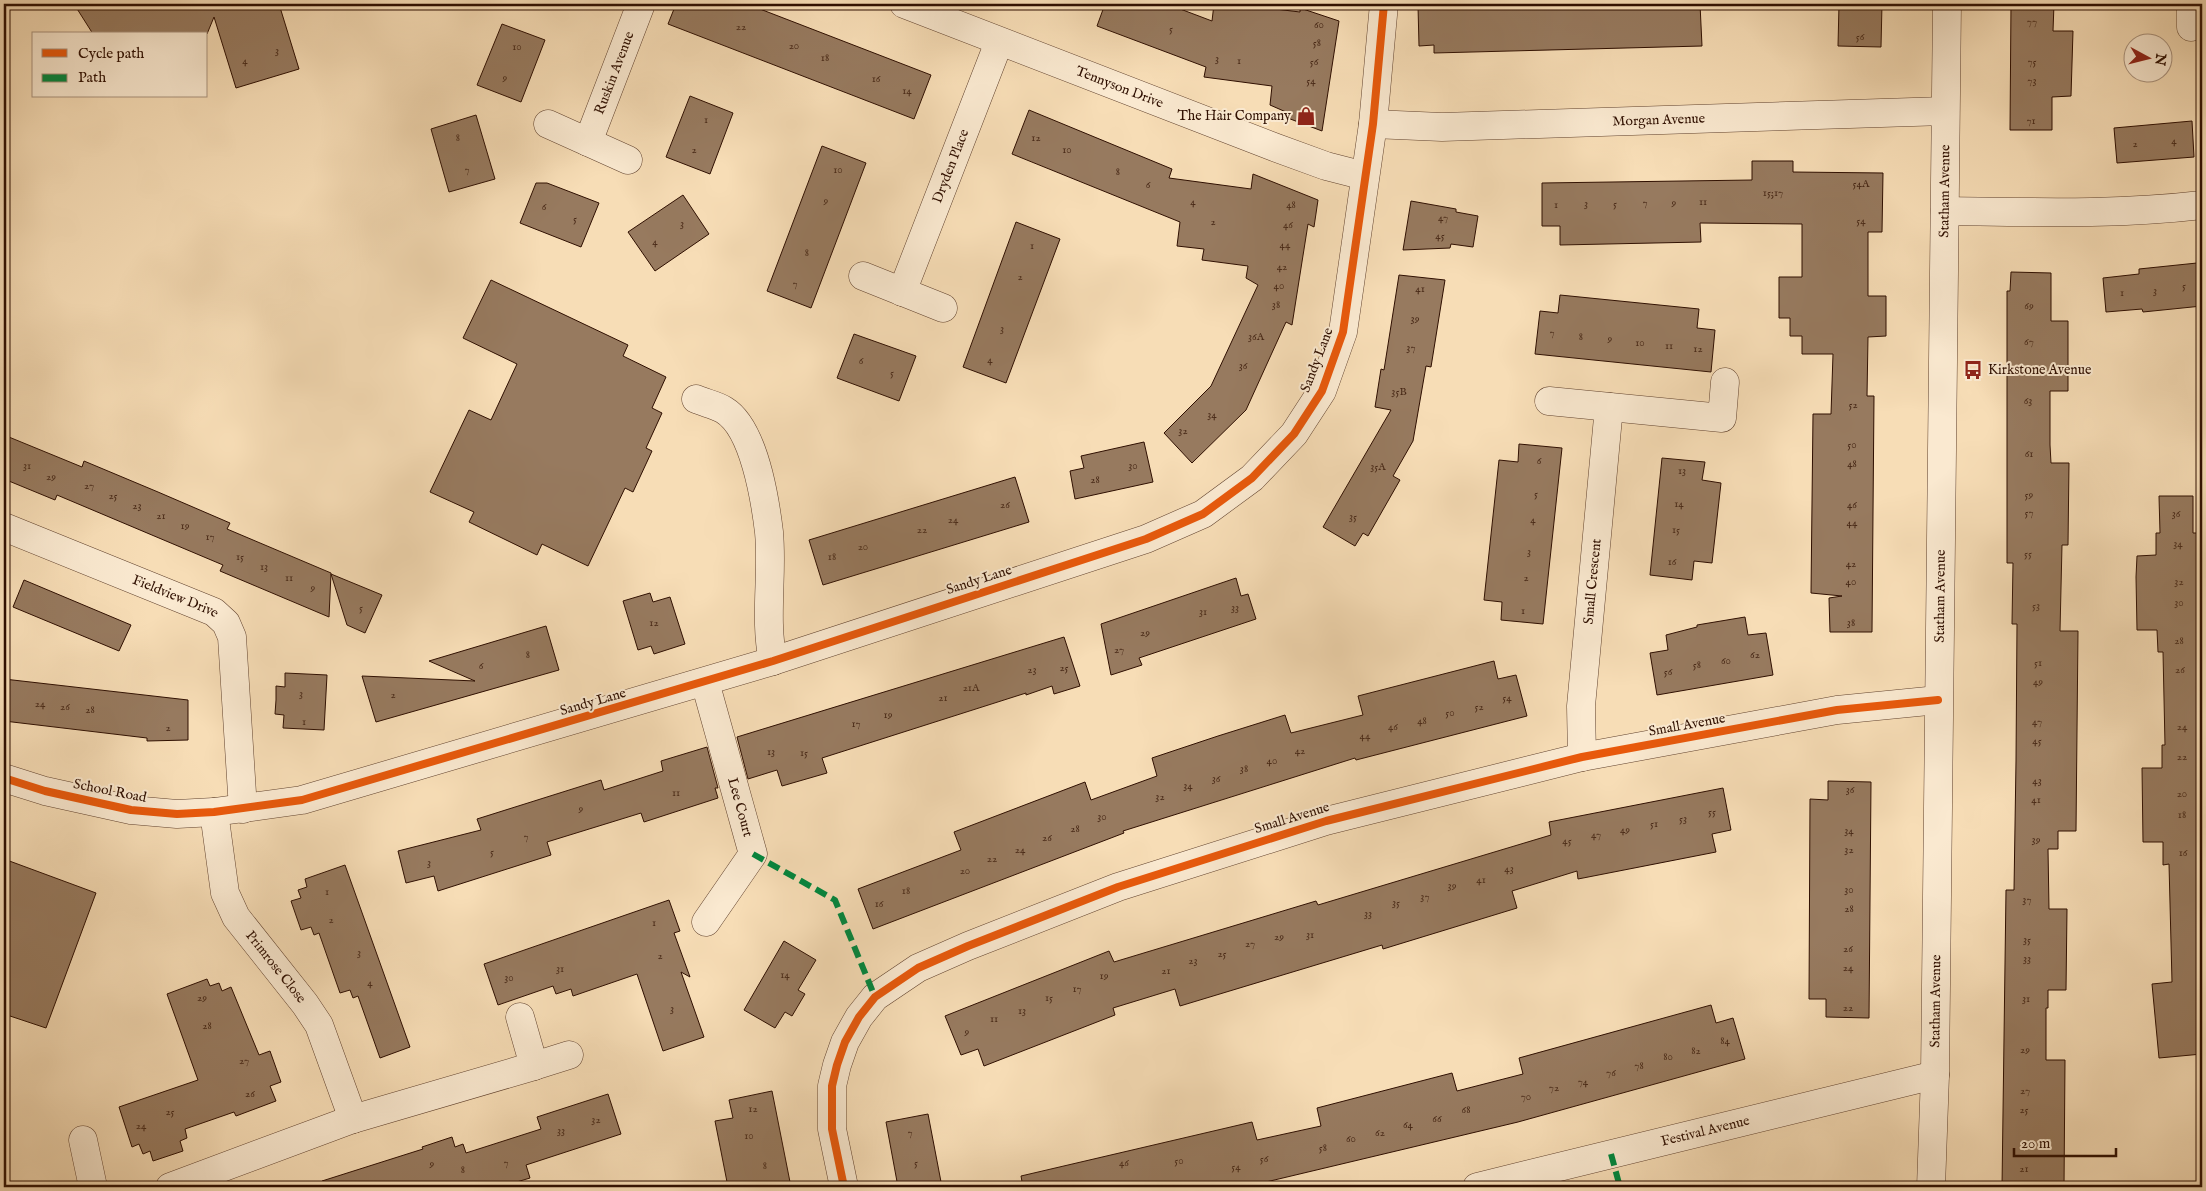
<svg xmlns="http://www.w3.org/2000/svg" width="2206" height="1191" viewBox="0 0 2206 1191" font-family="'IM FELL English',serif">
<style>
.building{fill:#977a5f;stroke:#2f0f01}
.lines{fill:none;stroke-linecap:round;stroke-linejoin:round}
.minor-casing{stroke:#61422e;stroke-width:29}
.minor{stroke:#fae9d0;stroke-width:28}
.quiet{stroke:#00873e;stroke-width:6;stroke-dasharray:12 6;stroke-linecap:butt}
.cycleway-casing{stroke:#fae9d0;stroke-width:11}
.cycleway{stroke:#e8590c;stroke-width:8}
.labels{text-anchor:middle;dominant-baseline:central;stroke-width:4;stroke-linejoin:round;paint-order:stroke}
.number-label{font-size:11px;fill:#492a18}
.street-label{font-size:14px;fill:#2f0f01;stroke:#fae9d0}
.poi-label{font-size:14px;fill:#2f0f01;stroke:#fae9d0;text-anchor:end}
</style>
<rect width="100%" height="100%" fill="#f7ddb6"/>
<filter id="stains"><feTurbulence type="fractalNoise" baseFrequency=".004" numOctaves="4"/><feColorMatrix values="0 0 0 0 .2 0 0 0 0 .09 0 0 0 0 .02 0 0 0 .5 -.17"/></filter>
<radialGradient id="worn" r=".72"><stop offset=".6" stop-color="#630" stop-opacity="0"/><stop offset="1" stop-color="#630" stop-opacity=".3"/></radialGradient>
<g class="building">
<polygon points="74,4 279,4 299,69 236,88 214,17 207,34 93,34"/>
<polygon points="676,4 747,4 931,75 914,119 668,24"/>
<polygon points="1105,4 1167,4 1212,21 1214,4 1234,4 1300,12 1300,8 1339,21 1322,131 1285,117 1286,112 1270,105 1272,86 1204,77 1206,67 1097,26"/>
<polygon points="1520,4 1700,4 1702,46 1434,53 1434,45 1419,46 1418,6"/>
<polygon points="1839,4 1882,4 1881,47 1838,46"/>
<polygon points="2011,4 2054,4 2053,31 2073,31 2071,96 2052,97 2052,130 2010,130"/>
<polygon points="502,24 545,40 521,102 477,85"/>
<polygon points="690,96 733,113 710,174 666,157"/>
<polygon points="1029,110 1172,169 1169,178 1251,189 1253,174 1318,200 1314,227 1308,224 1292,325 1286,322 1246,410 1192,463 1164,433 1211,386 1258,285 1246,278 1248,266 1202,260 1204,249 1177,246 1180,222 1012,154"/>
<polygon points="476,115 495,179 449,192 431,129"/>
<polygon points="2192,121 2194,157 2117,163 2114,128"/>
<polygon points="822,146 866,163 811,308 767,291"/>
<polygon points="1752,161 1793,161 1793,172 1883,173 1882,232 1868,232 1868,296 1886,296 1886,336 1868,337 1867,396 1874,396 1872,632 1830,632 1829,598 1842,596 1811,593 1813,414 1831,414 1833,354 1802,354 1802,336 1790,336 1790,318 1779,318 1779,277 1802,277 1802,224 1700,223 1701,242 1560,245 1560,226 1542,226 1542,183 1752,180"/>
<polygon points="536,183 547,183 599,203 581,247 520,223"/>
<polygon points="683,195 709,234 655,271 628,232"/>
<polygon points="1411,201 1456,209 1456,212 1478,216 1473,247 1451,244 1450,248 1403,250"/>
<polygon points="1016,222 1060,239 1006,383 963,367"/>
<polygon points="2197,263 2198,269 2202,268 2202,306 2143,312 2142,309 2106,312 2103,278 2139,274 2139,269"/>
<polygon points="2011,272 2051,273 2051,321 2068,321 2068,391 2050,391 2050,445 2051,463 2069,463 2068,545 2062,545 2060,631 2078,631 2076,831 2058,831 2058,849 2048,849 2049,909 2067,909 2066,990 2048,990 2048,1008 2046,1008 2046,1060 2065,1060 2064,1187 2002,1187 2006,890 2014,890 2016,761 2017,624 2012,624 2013,563 2007,563 2007,291 2010,291"/>
<polygon points="1399,275 1445,280 1431,367 1426,366 1413,441 1393,476 1400,480 1368,536 1363,533 1355,546 1323,527 1391,410 1375,407 1381,369 1384,370"/>
<polygon points="491,280 628,345 623,356 666,377 652,408 662,413 646,448 652,451 633,492 625,488 588,566 542,544 537,555 469,522 474,512 430,492 469,410 491,420 517,364 463,338"/>
<polygon points="1560,295 1699,309 1697,328 1715,330 1711,372 1535,354 1540,311 1558,313"/>
<polygon points="854,334 916,356 899,401 837,378"/>
<polygon points="4,435 82,467 84,461 158,492 230,523 227,529 331,573 329,617 220,571 223,565 57,495 55,500 4,479"/>
<polygon points="1144,442 1153,482 1075,499 1070,471 1084,468 1081,456"/>
<polygon points="1519,444 1562,448 1543,624 1501,620 1502,602 1484,600 1499,460 1518,462"/>
<polygon points="1662,458 1705,462 1702,480 1721,483 1712,563 1694,561 1692,580 1650,575"/>
<polygon points="1015,477 1029,522 823,585 809,540"/>
<polygon points="2159,496 2193,496 2193,533 2200,533 2201,652 2197,652 2200,745 2202,745 2202,1054 2159,1058 2152,984 2172,982 2169,864 2163,865 2163,842 2143,842 2142,768 2162,768 2162,745 2165,745 2163,652 2158,652 2157,630 2137,630 2136,577 2137,556 2156,555 2156,533 2160,533"/>
<polygon points="331,574 382,595 365,633 347,625"/>
<polygon points="1236,578 1241,596 1248,594 1256,619 1139,658 1142,665 1111,675 1101,624"/>
<polygon points="24,580 131,625 119,651 13,607"/>
<polygon points="650,593 653,602 670,597 685,644 654,654 651,646 638,650 623,601"/>
<polygon points="1745,617 1748,635 1766,633 1773,675 1657,695 1650,653 1668,650 1666,635 1697,627 1697,625"/>
<polygon points="546,626 559,670 376,722 362,676 475,681 429,661"/>
<polygon points="1064,637 1080,686 1054,694 1052,686 1026,695 1026,693 822,758 827,773 782,786 777,770 748,779 737,737"/>
<polygon points="1494,661 1498,679 1516,675 1527,716 1356,760 1355,758 1123,831 1124,833 873,929 858,889 961,850 954,832 1085,782 1091,800 1157,776 1152,758 1218,736 1285,715 1291,733 1363,715 1358,696"/>
<polygon points="285,673 327,675 324,730 283,728 284,715 275,714 276,700 276,686 285,687"/>
<polygon points="4,679 188,700 188,740 147,741 147,738 4,721"/>
<polygon points="707,747 718,788 715,788 718,798 644,822 641,813 547,842 551,855 438,891 434,876 406,883 398,851 481,830 477,819 601,780 604,790 663,771 661,761"/>
<polygon points="1828,781 1871,782 1869,1018 1826,1017 1826,999 1809,999 1810,799 1828,800"/>
<polygon points="1723,788 1731,830 1712,834 1716,852 1578,879 1577,871 1512,891 1517,908 1383,949 1382,945 1180,1006 1175,989 1113,1008 1115,1015 984,1066 978,1049 961,1055 945,1016 1109,951 1114,962 1316,901 1318,905 1551,835 1549,822"/>
<polygon points="4,859 96,893 46,1028 4,1014"/>
<polygon points="345,865 410,1047 380,1058 358,996 353,998 350,990 340,993 319,933 314,935 311,927 301,930 291,901 301,898 298,890 307,887 305,879"/>
<polygon points="669,900 680,931 674,933 690,977 681,972 704,1037 663,1051 637,974 573,996 571,989 556,994 553,986 498,1005 484,964"/>
<polygon points="784,941 816,960 798,990 805,994 792,1016 785,1012 775,1028 744,1010"/>
<polygon points="207,979 210,986 219,983 222,991 231,987 259,1055 270,1051 281,1082 270,1086 276,1101 236,1116 234,1112 185,1129 187,1138 180,1141 183,1151 153,1161 150,1151 143,1154 139,1144 132,1147 119,1107 198,1080 167,994"/>
<polygon points="1711,1005 1716,1023 1733,1018 1745,1059 1518,1122 1245,1187 1023,1187 1021,1176 1252,1122 1257,1140 1321,1126 1317,1108 1452,1073 1457,1091 1523,1074 1519,1058"/>
<polygon points="772,1091 791,1187 728,1187 715,1121 733,1118 729,1100"/>
<polygon points="608,1094 621,1134 526,1165 530,1178 500,1187 323,1187 322,1181 423,1149 422,1147 452,1137 455,1147 463,1144 466,1153 541,1129 537,1117"/>
<polygon points="928,1114 942,1187 898,1187 886,1122"/>
</g>
<g class="lines">
<g class="minor-casing">
<g id="minor">
<path id="s1" d="M904,4L1274,147L1326,166L1365,176"/>
<polyline points="2191,27 2191,4"/>
<polyline points="548,124 628,160"/>
<path id="s2" d="M1373,124L1442,127L1945,111"/>
<path id="s3" d="M588,142L641,4"/>
<path d="M1945,211C2031,212 2117,215 2202,205"/>
<polyline points="863,276 943,308"/>
<path id="s4" d="M902,292L999,42"/>
<path d="M696,399C705,403 716,405 724,410C754,428 765,499 769,532C773,575 764,619 773,661"/>
<polyline points="1549,401 1722,418 1725,382"/>
<path id="s5" d="M4,527L214,612L226,623L232,637L243,809"/>
<path id="s6" d="M705,682L753,854L706,922"/>
<path id="s7" d="M1582,757L1581,706L1609,407"/>
<polyline points="4,778 45,791 131,810 177,814 214,812 302,800 773,661 1146,539 1203,514 1252,478 1294,434 1322,391 1343,332 1373,124 1384,4"/>
<path id="s8" d="M214,812L225,893L236,917L305,1004L319,1025L353,1119"/>
<polyline points="520,1017 534,1066 569,1055"/>
<polyline points="83,1140 93,1187"/>
<polyline points="170,1187 353,1119 534,1066"/>
<polyline points="844,1187 832,1129 832,1086 837,1065 845,1042 859,1017 875,997 918,968 968,946 1118,887 1326,821 1582,757 1837,710 1938,700"/>
<path id="s9" d="M1477,1187L1935,1075"/>
<path id="s10" d="M1931,1187L1935,1075L1947,4"/>
</g>
</g>
<use href="#minor" class="minor"/>
<g class="quiet">
<polyline points="753,854 835,900 875,997"/>
<polyline points="1611,1154 1620,1187"/>
</g>
<g class="cycleway-casing">
<g id="cycleway">
<polyline points="4,778 45,791 131,810 177,814 214,812 302,800 773,661 1146,539 1203,514 1252,478 1294,434 1322,391 1343,332 1373,124 1384,4"/>
<polyline points="844,1187 832,1129 832,1086 837,1065 845,1042 859,1017 875,997 918,968 968,946 1118,887 1326,821 1582,757 1837,710 1938,700"/>
</g>
</g>
<use href="#cycleway" class="cycleway"/>
</g>
<defs>
<g id="shop-bare" transform="scale(1.5)"><path d="M-5-2.5h2.3a2.7 3.5 0 0 1 5.4 0H5L5.5 6h-11ZM-1.5-2.5h3a1.5 2.3 0 0 0-3 0Z" fill="#8f2418" stroke="#fae9d0" stroke-width="2.5" paint-order="stroke"/></g>
<g id="bus-bare" transform="scale(1.5)"><path d="M-5-6H5V4H4V6H2V4H-2V6H-4V4H-5ZM-3.5-4V0h7V-4ZM-3.5 1.2v1.5H-2V1.2ZM2 1.2v1.5H3.5V1.2Z" fill="#8f2418" stroke="#fae9d0" stroke-width="2.5" paint-order="stroke"/></g>
</defs>
<g fill-rule="evenodd">
<use href="#shop-bare" x="1306" y="116"/>
<use href="#bus-bare" x="1973" y="370"/>
</g>
<g class="labels">
<g class="number-label">
<text x="2032" y="22">77</text>
<text x="1319" y="25">60</text>
<text x="741" y="27">22</text>
<text x="1171" y="29">5</text>
<text x="1860" y="37">56</text>
<text x="1317" y="43">58</text>
<text x="794" y="46">20</text>
<text x="517" y="47">10</text>
<text x="277" y="51">3</text>
<text x="825" y="58">18</text>
<text x="1217" y="59">3</text>
<text x="245" y="61">4</text>
<text x="1239" y="61">1</text>
<text x="1314" y="62">56</text>
<text x="2032" y="62">75</text>
<text x="505" y="78">9</text>
<text x="876" y="79">16</text>
<text x="1311" y="81">54</text>
<text x="2032" y="81">73</text>
<text x="907" y="91">14</text>
<text x="706" y="120">1</text>
<text x="2031" y="121">71</text>
<text x="458" y="138">8</text>
<text x="1036" y="138">12</text>
<text x="2174" y="141">4</text>
<text x="2135" y="144">2</text>
<text x="694" y="150">2</text>
<text x="1067" y="150">10</text>
<text x="467" y="170">7</text>
<text x="838" y="170">10</text>
<text x="1118" y="172">8</text>
<text x="1861" y="184">54A</text>
<text x="1148" y="185">6</text>
<text x="1773" y="193">15;17</text>
<text x="826" y="201">9</text>
<text x="1193" y="202">4</text>
<text x="1703" y="202">11</text>
<text x="1645" y="203">7</text>
<text x="1674" y="203">9</text>
<text x="1586" y="204">3</text>
<text x="1615" y="204">5</text>
<text x="1291" y="205">48</text>
<text x="1556" y="205">1</text>
<text x="544" y="207">6</text>
<text x="1443" y="218">47</text>
<text x="575" y="219">5</text>
<text x="1861" y="221">54</text>
<text x="1213" y="222">2</text>
<text x="682" y="224">3</text>
<text x="1288" y="225">46</text>
<text x="1440" y="236">45</text>
<text x="655" y="242">4</text>
<text x="1285" y="245">44</text>
<text x="1032" y="246">1</text>
<text x="807" y="253">8</text>
<text x="1282" y="267">42</text>
<text x="1020" y="277">2</text>
<text x="795" y="284">7</text>
<text x="1279" y="286">40</text>
<text x="2184" y="286">5</text>
<text x="1420" y="289">41</text>
<text x="2155" y="291">3</text>
<text x="2122" y="293">1</text>
<text x="1276" y="305">38</text>
<text x="2029" y="306">69</text>
<text x="1415" y="319">39</text>
<text x="1002" y="329">3</text>
<text x="1552" y="333">7</text>
<text x="1256" y="337">36A</text>
<text x="1581" y="337">8</text>
<text x="1610" y="339">9</text>
<text x="2029" y="342">67</text>
<text x="1640" y="343">10</text>
<text x="1669" y="346">11</text>
<text x="1411" y="348">37</text>
<text x="1698" y="349">12</text>
<text x="990" y="360">4</text>
<text x="861" y="361">6</text>
<text x="1243" y="366">36</text>
<text x="892" y="373">5</text>
<text x="1399" y="392">35B</text>
<text x="2028" y="401">63</text>
<text x="1853" y="405">52</text>
<text x="1212" y="415">34</text>
<text x="1183" y="431">32</text>
<text x="1852" y="445">50</text>
<text x="2029" y="454">61</text>
<text x="1539" y="461">6</text>
<text x="1852" y="464">48</text>
<text x="27" y="466">31</text>
<text x="1133" y="466">30</text>
<text x="1378" y="467">35A</text>
<text x="1682" y="471">13</text>
<text x="51" y="477">29</text>
<text x="1095" y="480">28</text>
<text x="89" y="486">27</text>
<text x="1536" y="494">5</text>
<text x="2029" y="495">59</text>
<text x="113" y="496">25</text>
<text x="1679" y="504">14</text>
<text x="1005" y="505">26</text>
<text x="1852" y="505">46</text>
<text x="137" y="506">23</text>
<text x="2029" y="513">57</text>
<text x="2176" y="514">36</text>
<text x="161" y="516">21</text>
<text x="1353" y="517">35</text>
<text x="953" y="520">24</text>
<text x="1533" y="520">4</text>
<text x="1852" y="523">44</text>
<text x="185" y="526">19</text>
<text x="922" y="530">22</text>
<text x="1676" y="530">15</text>
<text x="210" y="537">17</text>
<text x="2178" y="544">34</text>
<text x="863" y="547">20</text>
<text x="1529" y="552">3</text>
<text x="2028" y="554">55</text>
<text x="240" y="557">15</text>
<text x="832" y="557">18</text>
<text x="1672" y="562">16</text>
<text x="1851" y="564">42</text>
<text x="264" y="567">13</text>
<text x="289" y="578">11</text>
<text x="1526" y="578">2</text>
<text x="1851" y="582">40</text>
<text x="2179" y="582">32</text>
<text x="313" y="588">9</text>
<text x="2179" y="603">30</text>
<text x="2036" y="606">53</text>
<text x="361" y="608">5</text>
<text x="1235" y="608">33</text>
<text x="1523" y="611">1</text>
<text x="1203" y="612">31</text>
<text x="654" y="623">12</text>
<text x="1851" y="623">38</text>
<text x="1145" y="633">29</text>
<text x="2179" y="641">28</text>
<text x="1119" y="650">27</text>
<text x="528" y="655">8</text>
<text x="1755" y="655">62</text>
<text x="1726" y="661">60</text>
<text x="2038" y="663">51</text>
<text x="1697" y="665">58</text>
<text x="481" y="666">6</text>
<text x="1064" y="668">25</text>
<text x="1032" y="670">23</text>
<text x="2180" y="670">26</text>
<text x="1668" y="672">56</text>
<text x="2038" y="682">49</text>
<text x="971" y="688">21A</text>
<text x="301" y="694">3</text>
<text x="393" y="695">2</text>
<text x="943" y="698">21</text>
<text x="1507" y="698">54</text>
<text x="40" y="704">24</text>
<text x="65" y="707">26</text>
<text x="1479" y="707">52</text>
<text x="90" y="710">28</text>
<text x="1450" y="713">50</text>
<text x="888" y="715">19</text>
<text x="1422" y="721">48</text>
<text x="304" y="722">1</text>
<text x="2037" y="722">47</text>
<text x="856" y="724">17</text>
<text x="1393" y="727">46</text>
<text x="2182" y="727">24</text>
<text x="168" y="728">2</text>
<text x="1365" y="736">44</text>
<text x="2037" y="741">45</text>
<text x="1300" y="751">42</text>
<text x="771" y="752">13</text>
<text x="804" y="753">15</text>
<text x="2182" y="757">22</text>
<text x="1272" y="761">40</text>
<text x="1244" y="769">38</text>
<text x="1216" y="779">36</text>
<text x="2037" y="781">43</text>
<text x="1188" y="786">34</text>
<text x="1850" y="790">36</text>
<text x="676" y="793">11</text>
<text x="2182" y="794">20</text>
<text x="1160" y="797">32</text>
<text x="2036" y="800">41</text>
<text x="581" y="809">9</text>
<text x="1712" y="812">55</text>
<text x="2182" y="815">18</text>
<text x="1102" y="817">30</text>
<text x="1683" y="819">53</text>
<text x="1654" y="824">51</text>
<text x="1075" y="829">28</text>
<text x="1625" y="830">49</text>
<text x="1849" y="831">34</text>
<text x="1596" y="835">47</text>
<text x="526" y="837">7</text>
<text x="1047" y="838">26</text>
<text x="2036" y="840">39</text>
<text x="1567" y="841">45</text>
<text x="1020" y="850">24</text>
<text x="1849" y="850">32</text>
<text x="492" y="852">5</text>
<text x="2183" y="853">16</text>
<text x="992" y="859">22</text>
<text x="429" y="863">3</text>
<text x="1509" y="869">43</text>
<text x="965" y="871">20</text>
<text x="1481" y="880">41</text>
<text x="1452" y="886">39</text>
<text x="1849" y="890">30</text>
<text x="906" y="891">18</text>
<text x="327" y="892">1</text>
<text x="1425" y="897">37</text>
<text x="2027" y="900">37</text>
<text x="1396" y="903">35</text>
<text x="879" y="904">16</text>
<text x="1849" y="909">28</text>
<text x="1368" y="914">33</text>
<text x="331" y="920">2</text>
<text x="654" y="923">1</text>
<text x="1310" y="935">31</text>
<text x="1279" y="937">29</text>
<text x="2027" y="940">35</text>
<text x="1250" y="944">27</text>
<text x="1848" y="949">26</text>
<text x="359" y="953">3</text>
<text x="1222" y="954">25</text>
<text x="660" y="956">2</text>
<text x="2027" y="959">33</text>
<text x="1193" y="961">23</text>
<text x="1848" y="968">24</text>
<text x="560" y="969">31</text>
<text x="1166" y="971">21</text>
<text x="785" y="975">14</text>
<text x="1104" y="976">19</text>
<text x="509" y="978">30</text>
<text x="370" y="983">4</text>
<text x="1077" y="989">17</text>
<text x="202" y="998">29</text>
<text x="1049" y="998">15</text>
<text x="2026" y="999">31</text>
<text x="1848" y="1008">22</text>
<text x="672" y="1009">3</text>
<text x="1022" y="1011">13</text>
<text x="994" y="1019">11</text>
<text x="207" y="1026">28</text>
<text x="967" y="1032">9</text>
<text x="1725" y="1041">84</text>
<text x="2025" y="1050">29</text>
<text x="1696" y="1051">82</text>
<text x="1668" y="1057">80</text>
<text x="244" y="1061">27</text>
<text x="1639" y="1066">78</text>
<text x="1611" y="1073">76</text>
<text x="1583" y="1082">74</text>
<text x="1554" y="1088">72</text>
<text x="2025" y="1091">27</text>
<text x="250" y="1094">26</text>
<text x="1526" y="1097">70</text>
<text x="753" y="1109">12</text>
<text x="1466" y="1110">68</text>
<text x="2024" y="1110">25</text>
<text x="170" y="1112">25</text>
<text x="1437" y="1119">66</text>
<text x="596" y="1120">32</text>
<text x="1408" y="1125">64</text>
<text x="141" y="1126">24</text>
<text x="561" y="1131">33</text>
<text x="910" y="1133">7</text>
<text x="1380" y="1133">62</text>
<text x="749" y="1136">10</text>
<text x="1351" y="1139">60</text>
<text x="1323" y="1148">58</text>
<text x="1264" y="1159">56</text>
<text x="1179" y="1161">50</text>
<text x="506" y="1163">7</text>
<text x="916" y="1163">5</text>
<text x="1124" y="1163">46</text>
<text x="432" y="1164">9</text>
<text x="765" y="1166">8</text>
<text x="1236" y="1167">54</text>
<text x="2024" y="1169">21</text>
<text x="463" y="1170">8</text>
</g>
<g class="street-label">
<text stroke="none"><textPath href="#s3" startOffset="74">Ruskin Avenue</textPath></text>
<text stroke="none"><textPath href="#s1" startOffset="231">Tennyson Drive</textPath></text>
<text stroke="none"><textPath href="#s2" startOffset="286">Morgan Avenue</textPath></text>
<text stroke="none"><textPath href="#s4" startOffset="135">Dryden Place</textPath></text>
<text stroke="none"><textPath href="#s10" startOffset="996">Statham Avenue</textPath></text>
<text transform="translate(1317 360) rotate(-69)">Sandy Lane</text>
<text transform="translate(979 580) rotate(-18)">Sandy Lane</text>
<text stroke="none"><textPath href="#s7" startOffset="176">Small Crescent</textPath></text>
<text stroke="none"><textPath href="#s10" startOffset="591">Statham Avenue</textPath></text>
<text stroke="none"><textPath href="#s5" startOffset="185">Fieldview Drive</textPath></text>
<text transform="translate(593 702) rotate(-16)">Sandy Lane</text>
<text transform="translate(1687 725) rotate(-10)">Small Avenue</text>
<text transform="translate(110 791) rotate(11)">School Road</text>
<text stroke="none"><textPath href="#s6" startOffset="130">Lee Court</textPath></text>
<text transform="translate(1292 818) rotate(-17)">Small Avenue</text>
<text stroke="none"><textPath href="#s8" startOffset="172">Primrose Close</textPath></text>
<text stroke="none"><textPath href="#s10" startOffset="186">Statham Avenue</textPath></text>
<text stroke="none"><textPath href="#s9" startOffset="235">Festival Avenue</textPath></text>
</g>
<g class="poi-label">
<text x="1291" y="116">The Hair Company</text>
<text x="1988" y="370" text-anchor="start">Kirkstone Avenue</text>
</g>
</g>
<rect width="2206" height="1191" fill="none" stroke="#f7ddb6" stroke-width="20"/>
<rect x="5" y="5" width="2196" height="1181" fill="none" stroke="#2f0f01" stroke-width="2.5"/>
<rect x="10" y="10" width="2186" height="1171" fill="none" stroke="#2f0f01"/>
<rect x="32" y="32" width="175" height="65" fill="#fae9d0" stroke="#a9927d"/>
<rect x="42" y="49" width="25" height="8" fill="#e8590c" stroke="#a9927d"/>
<text x="78" y="58" font-size="15" fill="#2f0f01">Cycle path</text>
<rect x="42" y="74" width="25" height="8" fill="#00873e" stroke="#a9927d"/>
<text x="78" y="82" font-size="15" fill="#2f0f01">Path</text>
<g transform="translate(2148 58) rotate(97)"><circle r="24" fill="#fae9d0" stroke="#a9927d"/>
<path d="M0-4L9 19L0 12L-9 19Z" fill="#8f2418"/>
<text y="-8" font-size="14" font-weight="bold" text-anchor="middle" fill="#2f0f01">N</text>
</g>
<path d="M2014 1148v8h102v-8" fill="none" stroke="#2f0f01" stroke-width="2.5"/>
<text x="2021" y="1148" font-size="15" fill="#2f0f01" stroke="#fae9d0" stroke-width="4" paint-order="stroke">20 m</text>
<rect width="100%" height="100%" filter="url(#stains)"/>
<rect width="100%" height="100%" fill="url(#worn)"/>
</svg>
